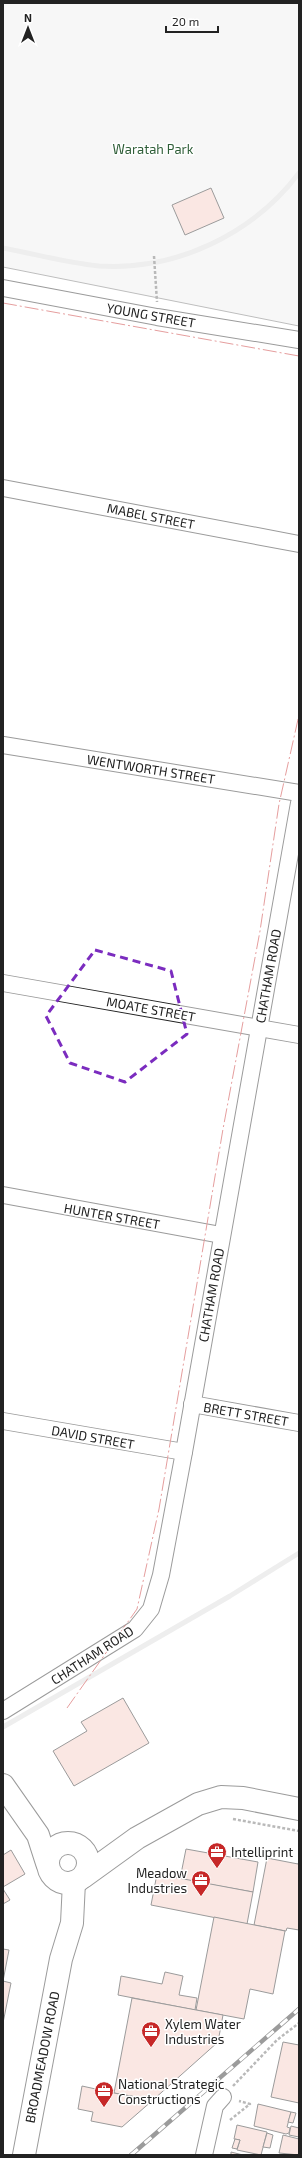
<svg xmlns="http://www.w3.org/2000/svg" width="302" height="2158" viewBox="0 0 302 2158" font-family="'Exo 2',sans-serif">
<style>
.green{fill:#eee;stroke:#6f6f6f}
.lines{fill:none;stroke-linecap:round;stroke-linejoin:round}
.stream{stroke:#d9d9d9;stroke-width:5}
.building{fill:#f3c9c0;stroke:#222}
.street-casing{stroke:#222;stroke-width:18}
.secondary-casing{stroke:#222;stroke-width:24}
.path{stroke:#646464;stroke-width:2.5;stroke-dasharray:3 2;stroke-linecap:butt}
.street{stroke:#fff;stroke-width:16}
.secondary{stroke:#fff;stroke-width:22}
.rail-casing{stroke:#222;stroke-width:4.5}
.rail{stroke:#fff;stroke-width:3;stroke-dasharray:9;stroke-linecap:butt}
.power{stroke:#c62828;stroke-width:1;stroke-dasharray:14 3 2 3;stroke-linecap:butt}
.marked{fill:none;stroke:#7b2cbf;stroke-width:3;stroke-dasharray:8 5;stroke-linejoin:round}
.labels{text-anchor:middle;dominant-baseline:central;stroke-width:3;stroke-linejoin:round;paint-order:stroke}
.park-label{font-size:13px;fill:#2f5e38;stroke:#fff}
.street-label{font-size:13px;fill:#222;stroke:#fff}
.poi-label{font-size:13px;fill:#222;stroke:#fff;text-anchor:start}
</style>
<rect width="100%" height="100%" fill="#fff"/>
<polygon class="green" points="3,3 299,3 299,326 3,267"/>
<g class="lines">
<g class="stream">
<path d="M3,248C35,254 67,263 99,266C176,271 253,234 299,173"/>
<polyline points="3,1727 230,1596 299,1553"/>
</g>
</g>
<g class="building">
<polygon points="211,188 224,218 185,235 172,205"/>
<polygon points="123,1698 149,1743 74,1786 53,1751 87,1731 81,1722"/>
<polygon points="186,1849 258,1862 253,1892 180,1879"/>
<polygon points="11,1850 25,1874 3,1887 3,1855"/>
<polygon points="267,1858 298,1864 299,1861 299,1930 287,1928 286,1931 254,1925"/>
<polygon points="157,1874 253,1892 247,1924 151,1905"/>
<polygon points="3,1889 10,1900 3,1904"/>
<polygon points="214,1917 285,1931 273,1994 250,1989 244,2019 196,2010"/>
<polygon points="3,1949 9,1950 3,1981 11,1983 3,2023"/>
<polygon points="165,1972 183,1976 179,1995 197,1998 195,2010 118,1995 121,1976 162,1984"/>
<polygon points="132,1998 223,2015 218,2042 153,2100 114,2093"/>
<polygon points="283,2042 299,2045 299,2103 271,2097"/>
<polygon points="82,2086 114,2093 153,2100 122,2127 91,2121 93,2112 78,2109"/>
<polygon points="258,2104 291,2112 287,2127 290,2128 289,2133 286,2134 254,2126"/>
<polygon points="291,2112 296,2113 293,2123 288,2122"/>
<polygon points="237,2125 267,2132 261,2155 237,2150 240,2140 234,2139"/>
<polygon points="291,2126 299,2128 299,2137 289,2135"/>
<polygon points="267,2133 273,2135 270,2148 263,2147"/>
<polygon points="283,2135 299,2139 299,2155 279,2153"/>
<polygon points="235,2139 240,2140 237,2149 232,2148"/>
<polygon points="231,2152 243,2155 231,2155"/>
</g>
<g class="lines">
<g class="street-casing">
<g id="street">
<polyline points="3,288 157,317 299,340"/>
<polyline points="3,488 299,544"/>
<polyline points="3,745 299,793"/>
<polyline points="3,983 299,1035"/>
<polyline points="3,1195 221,1235"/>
<polyline points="192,1404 299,1423"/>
<polyline points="3,1421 184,1452"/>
<polyline points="3,1711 135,1629 151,1609 161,1575 184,1452 299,803"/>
<polyline points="204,2155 215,2106 223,2097"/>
</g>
</g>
<g class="secondary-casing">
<g id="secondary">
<polyline points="3,1785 38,1835 47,1863"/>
<circle cx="68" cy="1863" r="20"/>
<polyline points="83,1877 137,1838 198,1804 221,1797 243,1798 299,1809"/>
<polyline points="24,2155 61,1959 72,1923 74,1882"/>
</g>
</g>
<g class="path">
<polyline points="154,256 157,302"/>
<polyline points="233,1819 299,1831"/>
<polyline points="233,2086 277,2040 299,2023"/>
<polyline points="230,2120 250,2104 239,2101"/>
</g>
<use href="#street" class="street"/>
<use href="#secondary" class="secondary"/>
<g class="rail-casing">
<polyline id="rail" points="131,2155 299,2009"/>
</g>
<use href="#rail" class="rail"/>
<g class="power">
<polyline points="3,303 299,356"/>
<polyline points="67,1708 137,1609 159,1509 223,1129 260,931 279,804 299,715"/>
</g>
</g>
<path d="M0 0H302V2158H0ZM95,950L171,971L187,1034L125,1082L70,1063L46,1016Z" fill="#fff" fill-opacity=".55" fill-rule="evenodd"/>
<path class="marked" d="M95,950L171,971L187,1034L125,1082L70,1063L46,1016Z"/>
<defs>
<g id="office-pin" transform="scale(1)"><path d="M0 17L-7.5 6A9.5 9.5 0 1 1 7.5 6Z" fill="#c62828" stroke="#fff"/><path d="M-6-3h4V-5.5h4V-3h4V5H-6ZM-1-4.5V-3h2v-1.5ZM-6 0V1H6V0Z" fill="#fff"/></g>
</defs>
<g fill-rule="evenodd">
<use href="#office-pin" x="217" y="1852"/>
<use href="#office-pin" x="201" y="1880"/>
<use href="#office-pin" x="151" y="2031"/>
<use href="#office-pin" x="104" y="2091"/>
</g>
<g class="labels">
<g class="park-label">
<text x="153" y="149">Waratah Park</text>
</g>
<g class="street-label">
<text transform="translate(151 315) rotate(10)">YOUNG STREET</text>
<text transform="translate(151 516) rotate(11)">MABEL STREET</text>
<text transform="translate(151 769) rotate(9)">WENTWORTH STREET</text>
<text transform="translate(268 976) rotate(-80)">CHATHAM ROAD</text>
<text transform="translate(151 1009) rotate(10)">MOATE STREET</text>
<text transform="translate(112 1216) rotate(10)">HUNTER STREET</text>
<text transform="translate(211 1295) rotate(-80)">CHATHAM ROAD</text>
<text transform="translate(246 1414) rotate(10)">BRETT STREET</text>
<text transform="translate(93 1437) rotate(10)">DAVID STREET</text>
<text transform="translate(92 1655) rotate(-33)">CHATHAM ROAD</text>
<text transform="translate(42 2057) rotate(-79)">BROADMEADOW ROAD</text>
</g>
<g class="poi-label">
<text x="231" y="1852">Intelliprint</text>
<text x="187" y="1873" text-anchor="end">Meadow<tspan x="187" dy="15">Industries</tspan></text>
<text x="165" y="2024">Xylem Water<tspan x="165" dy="15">Industries</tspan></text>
<text x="118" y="2084">National Strategic<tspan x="118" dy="15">Constructions</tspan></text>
</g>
</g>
<rect width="302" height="2158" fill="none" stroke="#222222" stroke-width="8"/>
<g transform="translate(28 28)" stroke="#ffffff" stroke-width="3" paint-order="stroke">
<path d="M0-3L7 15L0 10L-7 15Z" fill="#222222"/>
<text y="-6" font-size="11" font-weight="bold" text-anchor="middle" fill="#222222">N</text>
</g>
<path d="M166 26v6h52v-6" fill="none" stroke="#222222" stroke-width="2"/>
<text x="172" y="26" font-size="12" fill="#222222" stroke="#ffffff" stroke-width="3" paint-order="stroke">20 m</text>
</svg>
